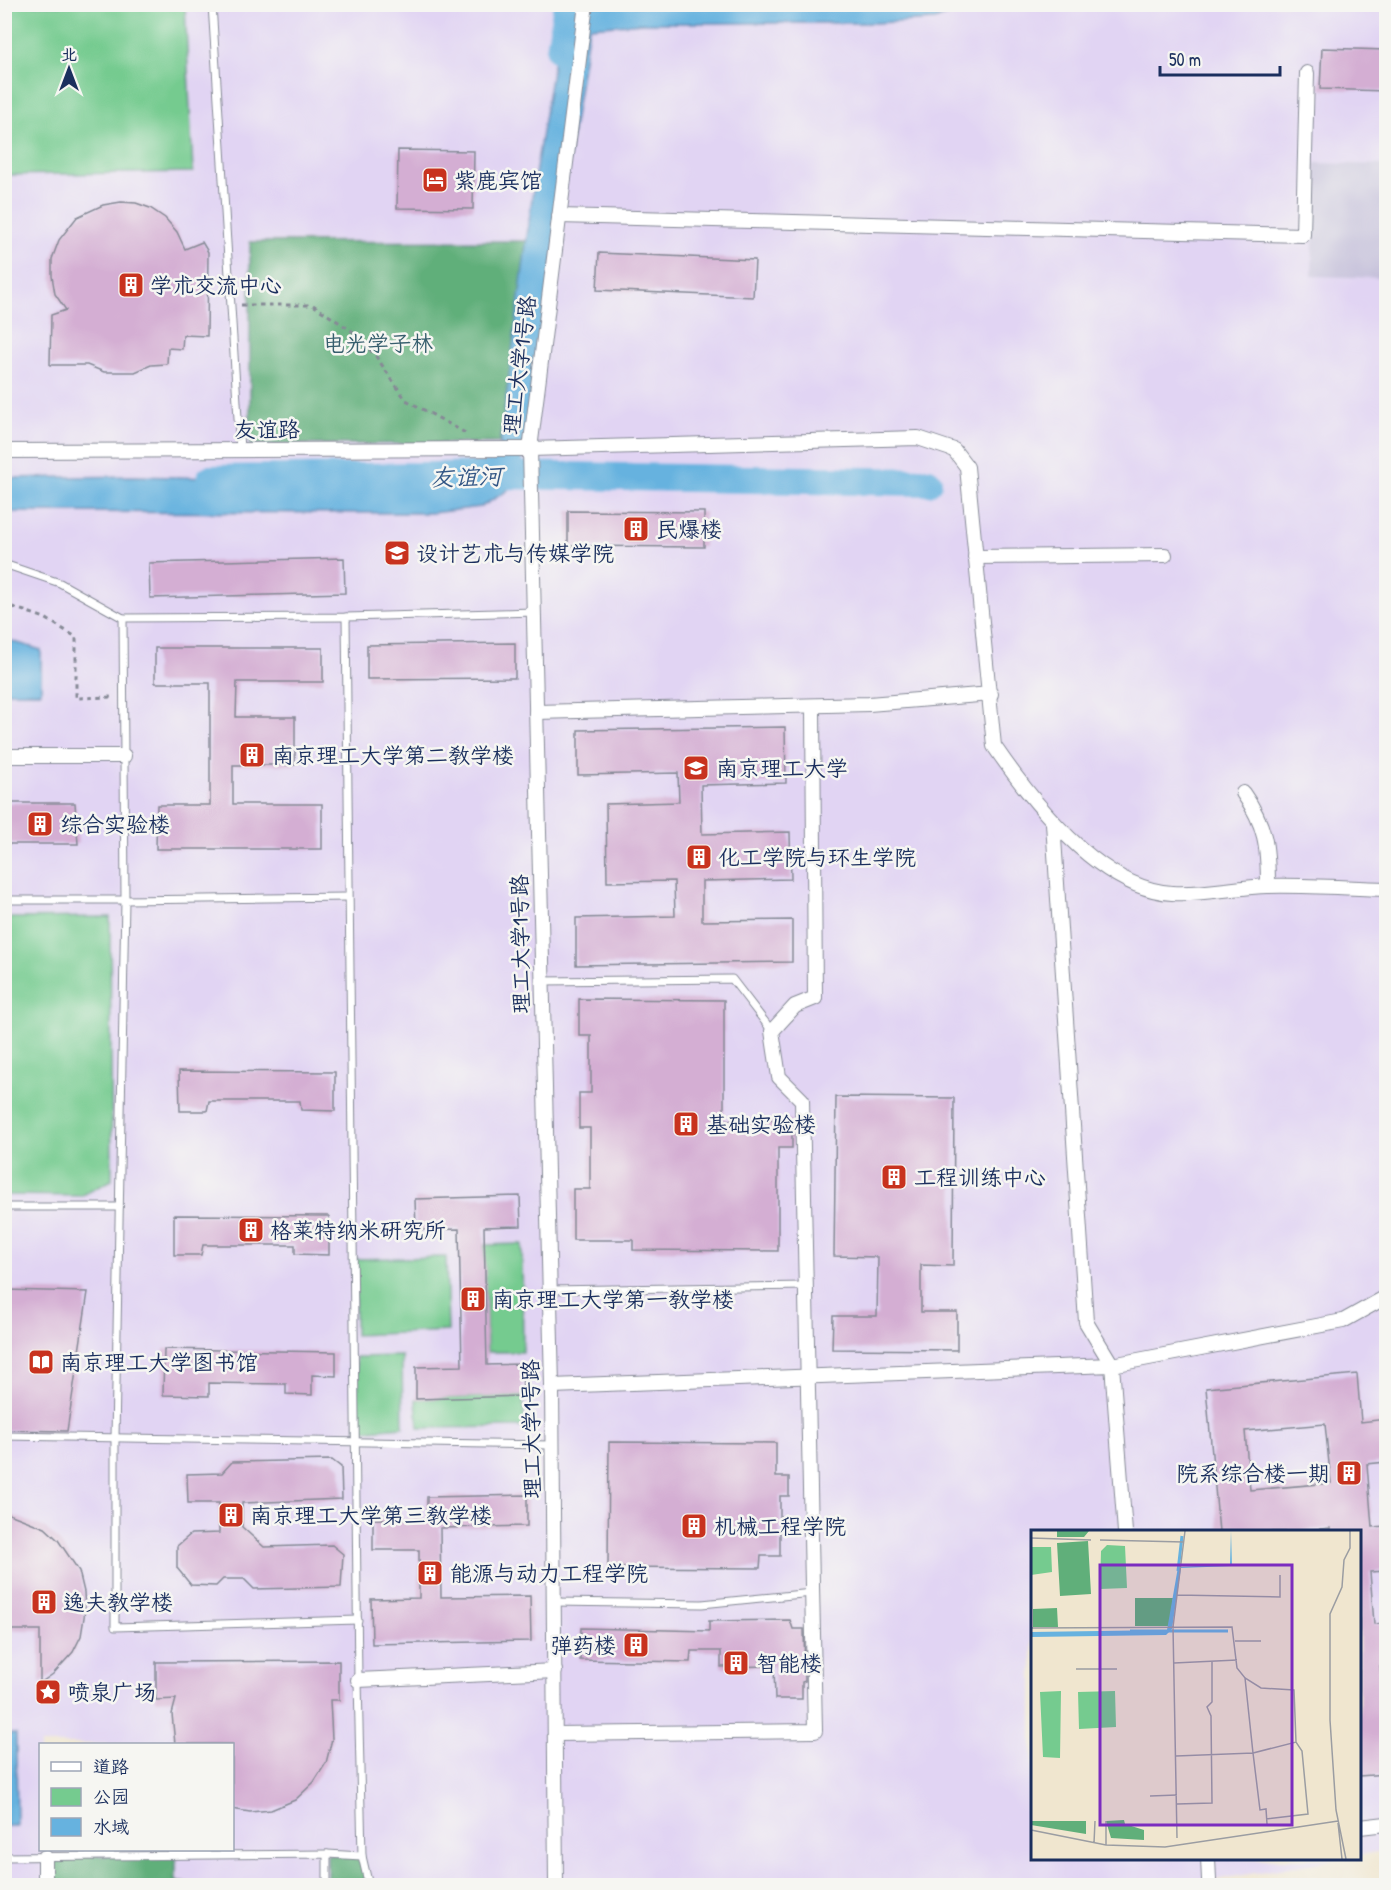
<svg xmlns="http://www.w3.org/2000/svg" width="1391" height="1890" viewBox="0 0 1391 1890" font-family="'Patrick Hand','LXGW WenKai TC',sans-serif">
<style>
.built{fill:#e1d4f3;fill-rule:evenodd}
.industrial{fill:#c5c0da}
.green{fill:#75cb8f;stroke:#487d76;stroke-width:1.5}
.forest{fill:#60af7a;stroke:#3e6f6c;stroke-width:1.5}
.water{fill:#66b2df;stroke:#40709e;stroke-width:1.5}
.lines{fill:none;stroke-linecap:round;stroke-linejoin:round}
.river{stroke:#66b2df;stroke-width:28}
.building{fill:#d4aed3;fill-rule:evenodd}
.service-casing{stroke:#868a96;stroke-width:9}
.minor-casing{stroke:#868a96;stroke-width:16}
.path{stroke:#868a96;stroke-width:3;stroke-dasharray:4.5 4.5;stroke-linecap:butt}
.service{stroke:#fff;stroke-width:7}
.minor{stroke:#fff;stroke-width:14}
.labels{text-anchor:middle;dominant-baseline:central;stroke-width:5;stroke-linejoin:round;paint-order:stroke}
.poi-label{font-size:22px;fill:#1b2f5e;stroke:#f6f6f2;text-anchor:start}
.park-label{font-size:22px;fill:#365e6d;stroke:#f6f6f2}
.street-label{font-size:22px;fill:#1b2f5e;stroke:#f6f6f2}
.water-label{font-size:24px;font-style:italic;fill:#325685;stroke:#f6f6f2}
.inset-river{fill:none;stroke:#66b2df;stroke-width:3}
.inset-road{fill:none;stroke:#9b9da2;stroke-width:1.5}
.view{fill:#7b2cbf;fill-opacity:0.15;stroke:#7b2cbf;stroke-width:3}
.inset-edge{fill:none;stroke:#1b2f5e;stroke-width:3}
</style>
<rect width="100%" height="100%" fill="#f6f6f2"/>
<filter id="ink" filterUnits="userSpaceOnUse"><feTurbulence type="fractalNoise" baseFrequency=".0167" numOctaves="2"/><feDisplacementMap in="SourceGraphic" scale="12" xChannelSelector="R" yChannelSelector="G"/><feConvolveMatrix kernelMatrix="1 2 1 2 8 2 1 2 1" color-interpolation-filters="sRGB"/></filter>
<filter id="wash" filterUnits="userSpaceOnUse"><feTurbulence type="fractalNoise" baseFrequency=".008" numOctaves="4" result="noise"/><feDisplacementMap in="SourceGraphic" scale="24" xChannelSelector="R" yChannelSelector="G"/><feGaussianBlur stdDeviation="1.35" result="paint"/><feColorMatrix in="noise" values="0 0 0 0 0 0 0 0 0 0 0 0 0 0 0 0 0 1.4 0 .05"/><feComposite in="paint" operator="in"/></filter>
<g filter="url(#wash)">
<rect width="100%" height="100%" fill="#f0e6cf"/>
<path class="built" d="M5,5H1386V1850L1360,1855V1532H1032V1858L1337,1859L1180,1886H5ZM40,1744H232V1850H40Z"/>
<polygon class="industrial" points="1315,163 1386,165 1386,278 1312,276"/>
<g class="green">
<polygon points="6,5 185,5 193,172 5,175"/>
<polygon points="110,917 112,1180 81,1196 5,1195 5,918"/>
<polygon points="522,1244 523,1352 487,1352 484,1245"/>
<polygon points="446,1257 448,1331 355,1335 355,1259"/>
<polygon points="402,1356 403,1427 357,1431 356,1357"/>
<polygon points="523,1396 525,1427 418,1428 416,1399"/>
</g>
<g class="forest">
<polygon points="530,241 499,443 250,445 250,242"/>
<polygon points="327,1854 362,1856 369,1885 327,1885"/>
<polygon points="176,1855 176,1881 196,1885 45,1885 45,1857"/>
</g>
<g class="water">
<path d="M578,4L713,7L961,5L959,10L935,20L874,23H644L589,27L521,466L507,491L481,507L432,513L5,512L4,478L136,476L448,484C482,478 490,481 500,445L535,175L561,16Z"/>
<polygon points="5,639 41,650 41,692 5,692"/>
<polygon points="5,1734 16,1734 17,1826 5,1826"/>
</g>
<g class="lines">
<g class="river">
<polyline points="560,50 567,4"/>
<polyline points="210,479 500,475 928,482"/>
</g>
</g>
<g id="blocks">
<g class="building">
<polygon points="1322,48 1386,50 1386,91 1320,89"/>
<polygon points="398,150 474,151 473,209 397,208"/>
<polygon points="121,202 136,203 150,208 165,218 177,232 185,249 202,242 208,252 207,336 183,335 182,349 168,348 167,364 151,365 135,372 104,372 87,365 50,365 51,315 66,310 55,294 52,276 52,259 59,240 77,217 103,205"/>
<polygon points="599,253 755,260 753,297 597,290"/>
<polygon points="568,511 704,512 704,547 568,546"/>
<polygon points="344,558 345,593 150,598 149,563"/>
<polygon points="515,643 515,678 367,679 367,645"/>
<polygon points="155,648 323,648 323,682 237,682 236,717 295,717 295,765 233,765 233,804 322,804 322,849 156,849 157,805 210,805 210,683 155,683"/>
<polygon points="785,727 786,783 701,785 702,834 790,832 791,879 702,881 702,921 792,920 792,962 576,965 576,918 675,916 674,881 607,882 606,804 679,802 678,773 578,775 578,730"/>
<polygon points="4,803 75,803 78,844 4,844"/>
<polygon points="579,999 724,1000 724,1120 792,1120 792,1148 778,1148 778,1251 633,1250 633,1240 573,1240 573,1189 590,1189 590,1128 579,1128 579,1093 591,1093 591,1036 579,1036"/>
<polygon points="179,1071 335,1072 335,1111 301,1110 300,1101 209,1101 207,1111 180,1111"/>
<polygon points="836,1097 954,1098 953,1266 921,1265 921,1312 957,1312 957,1350 832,1349 833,1316 877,1316 878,1257 834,1256"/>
<polygon points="520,1196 521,1226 484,1227 487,1365 522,1364 523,1396 416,1399 416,1367 462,1366 459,1229 416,1230 415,1199"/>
<polygon points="174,1215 329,1216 329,1255 295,1254 295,1245 203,1245 201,1255 174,1255"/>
<polygon points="4,1290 88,1292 67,1431 4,1430"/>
<polygon points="164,1349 336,1352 336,1376 312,1375 312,1395 286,1394 286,1384 209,1383 209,1396 163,1395"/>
<path d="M1357,1374L1361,1422L1386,1419V1462L1367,1464L1372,1527L1386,1526V1571L1370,1572L1374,1624L1386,1623V1665L1380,1666L1386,1729V1774L1359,1776V1532H1330V1528L1290,1532H1219L1206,1388ZM1325,1424L1331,1483L1250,1490L1245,1431Z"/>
<polygon points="609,1442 776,1443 776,1477 789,1477 789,1496 780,1496 780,1556 761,1556 760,1568 608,1567"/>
<polygon points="332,1460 341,1467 342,1499 242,1503 242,1527 264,1547 332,1545 343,1554 341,1587 254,1589 244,1579 223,1579 216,1586 191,1585 177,1568 177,1546 191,1534 219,1533 219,1503 188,1503 187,1474 222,1473 232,1462"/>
<polygon points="527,1495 527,1526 440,1528 441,1597 530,1596 531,1641 372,1644 371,1599 419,1598 419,1550 373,1550 373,1519 427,1519 427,1497"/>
<polygon points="4,1512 45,1528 58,1540 79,1571 84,1592 85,1611 81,1636 73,1652 53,1674 40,1683 40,1630 4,1630"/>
<polygon points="790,1620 793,1629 804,1629 805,1681 802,1682 802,1699 775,1699 774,1666 721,1667 721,1651 691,1651 690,1662 580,1660 581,1628 709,1631 709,1621"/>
<polygon points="339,1661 339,1700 330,1700 332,1739 326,1763 314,1782 295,1800 271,1810 250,1812 232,1809 232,1744 175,1744 172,1714 176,1699 156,1700 156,1662"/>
</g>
</g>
</g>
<g filter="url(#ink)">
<use href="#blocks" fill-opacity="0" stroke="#868a96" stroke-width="1.5"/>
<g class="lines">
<g class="service-casing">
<g id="service">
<polyline points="212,4 240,450"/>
<polyline points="4,564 60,583 123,618 346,617 534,612"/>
<polyline points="346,617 358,1680 362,1856 369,1886"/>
<polyline points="123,618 125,900 348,897"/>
<polyline points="4,900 125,900 115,1438 115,1627 358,1620"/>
<polyline points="543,981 732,979 772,1031"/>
<polyline points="4,1207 119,1207"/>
<polyline points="550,1290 806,1286"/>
<polyline points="4,1436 552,1445"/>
<polyline points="554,1602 702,1604 812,1593"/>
<polyline points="327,1854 327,1886"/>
<polyline points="4,1857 327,1854 362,1856"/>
</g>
</g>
<g class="minor-casing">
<g id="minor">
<polyline points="559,216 1303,235 1307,73"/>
<path d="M4,451L530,449L918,438L954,450L967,467L994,746C1031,800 1100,889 1172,893C1203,895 1236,887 1268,886C1307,885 1347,888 1386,889"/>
<polyline points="975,557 1165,555"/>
<polyline points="536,712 869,704 991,694"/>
<polyline points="4,756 124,756"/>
<path d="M1243,793C1266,825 1268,847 1268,886"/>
<polyline points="1053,823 1086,1322 1112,1365 1343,1321 1386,1297"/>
<polyline points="552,1386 1112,1365 1125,1532"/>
<polyline points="358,1680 555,1671"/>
<polyline points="555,1734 815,1731 802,1100 779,1077 772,1031 795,1006 815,998 813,706"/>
<polyline points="1360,1827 1386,1824"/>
<polyline points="45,1857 45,1886"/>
<polyline points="1208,1858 1209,1880"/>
<polyline points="556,1886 552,1386 530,449 586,4"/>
</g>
</g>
<g class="path">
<polyline points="241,305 313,305 352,331 375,355 406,400 469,435"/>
<polyline points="4,604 45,618 76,637 76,698 114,697"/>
</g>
<use href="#service" class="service"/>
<use href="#minor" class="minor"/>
</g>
</g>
<defs>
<g id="hotel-square" transform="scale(1.35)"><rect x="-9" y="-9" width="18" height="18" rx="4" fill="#c8321e" stroke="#f6f6f2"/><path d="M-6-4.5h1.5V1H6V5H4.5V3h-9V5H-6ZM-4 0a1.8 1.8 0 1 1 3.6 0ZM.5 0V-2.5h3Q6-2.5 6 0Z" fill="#fff"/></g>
<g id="building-square" transform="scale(1.35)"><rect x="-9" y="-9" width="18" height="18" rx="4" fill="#c8321e" stroke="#f6f6f2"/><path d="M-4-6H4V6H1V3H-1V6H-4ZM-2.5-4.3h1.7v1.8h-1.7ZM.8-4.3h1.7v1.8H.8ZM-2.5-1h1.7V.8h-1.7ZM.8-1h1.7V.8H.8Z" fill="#fff"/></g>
<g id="university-square" transform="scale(1.35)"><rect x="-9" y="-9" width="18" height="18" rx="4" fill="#c8321e" stroke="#f6f6f2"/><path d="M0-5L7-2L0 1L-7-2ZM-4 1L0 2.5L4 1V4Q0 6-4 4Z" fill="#fff"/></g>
<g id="library-square" transform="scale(1.35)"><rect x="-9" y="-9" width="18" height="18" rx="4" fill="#c8321e" stroke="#f6f6f2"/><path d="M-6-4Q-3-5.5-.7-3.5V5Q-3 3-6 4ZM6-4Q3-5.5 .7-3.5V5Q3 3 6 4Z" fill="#fff"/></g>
<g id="sight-square" transform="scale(1.35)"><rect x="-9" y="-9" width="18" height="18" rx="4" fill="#c8321e" stroke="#f6f6f2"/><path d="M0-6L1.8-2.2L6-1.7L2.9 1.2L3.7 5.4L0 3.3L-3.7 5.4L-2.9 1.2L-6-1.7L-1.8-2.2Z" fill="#fff"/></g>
</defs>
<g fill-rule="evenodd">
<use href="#hotel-square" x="435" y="180"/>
<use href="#building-square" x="131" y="285"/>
<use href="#building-square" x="636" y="529"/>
<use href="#university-square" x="397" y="553"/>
<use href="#building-square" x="252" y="755"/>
<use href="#university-square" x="696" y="768"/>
<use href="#building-square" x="40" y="824"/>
<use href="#building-square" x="699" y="857"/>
<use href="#building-square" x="686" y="1124"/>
<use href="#building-square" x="894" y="1177"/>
<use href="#building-square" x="251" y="1230"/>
<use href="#building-square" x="473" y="1299"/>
<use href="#library-square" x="41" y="1362"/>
<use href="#building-square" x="1349" y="1473"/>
<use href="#building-square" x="231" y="1515"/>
<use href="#building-square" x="694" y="1526"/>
<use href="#building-square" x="430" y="1573"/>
<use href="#building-square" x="44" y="1602"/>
<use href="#building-square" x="636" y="1645"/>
<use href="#building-square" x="736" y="1663"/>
<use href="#sight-square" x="48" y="1692"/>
</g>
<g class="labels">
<g class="poi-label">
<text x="454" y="180">紫鹿宾馆</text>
<text x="150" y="285">学术交流中心</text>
<text x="656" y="529">民爆楼</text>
<text x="416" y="553">设计艺术与传媒学院</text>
<text x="272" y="755">南京理工大学第二教学楼</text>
<text x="716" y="768">南京理工大学</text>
<text x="60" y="824">综合实验楼</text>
<text x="718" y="857">化工学院与环生学院</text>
<text x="706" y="1124">基础实验楼</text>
<text x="914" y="1177">工程训练中心</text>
<text x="270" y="1230">格莱特纳米研究所</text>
<text x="492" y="1299">南京理工大学第一教学楼</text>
<text x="60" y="1362">南京理工大学图书馆</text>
<text x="1330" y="1473" text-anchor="end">院系综合楼一期</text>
<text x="250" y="1515">南京理工大学第三教学楼</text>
<text x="714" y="1526">机械工程学院</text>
<text x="450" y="1573">能源与动力工程学院</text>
<text x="63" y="1602">逸夫教学楼</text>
<text x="616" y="1645" text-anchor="end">弹药楼</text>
<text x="756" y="1663">智能楼</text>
<text x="68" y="1692">喷泉广场</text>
</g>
<g class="park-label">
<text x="378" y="343">电光学子林</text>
</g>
<g class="street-label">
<text transform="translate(519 365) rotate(-83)">理工大学1号路</text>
<text x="267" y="429">友谊路</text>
<text transform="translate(520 944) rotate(-91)">理工大学1号路</text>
<text transform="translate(531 1429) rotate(-91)">理工大学1号路</text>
</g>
<g class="water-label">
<text transform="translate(466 476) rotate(-1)">友谊河</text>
</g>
</g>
<g transform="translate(1031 1530)">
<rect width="330" height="330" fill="#f0e6cf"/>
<path d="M76,15L94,16L96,58L69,59L70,21ZM0,17H20L21,42L0,45ZM30,161L29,228L12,227L9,162ZM84,161L85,197L48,199L47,162Z" fill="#75cb8f"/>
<path d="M26,1H58L53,7H26ZM57,11L60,64L29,66L26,13ZM104,68H142L138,96H104ZM26,78L27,97H2V79ZM93,290L94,294L113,300V310L80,308L75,291ZM0,291H55V304L0,295Z" fill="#60af7a"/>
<path d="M200,1L201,36L150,38L141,99L135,105L0,107V102L136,100L147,37L199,34Z" fill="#66b2df"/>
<path class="inset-river" d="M147,41L151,6M99,101H197"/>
<path class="inset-road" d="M0,8L60,10M69,10L153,12M146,65L249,67V45M0,98L201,97L206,138L214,148L230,158L263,160L265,212M204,111H230M143,133L206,130M45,139H86M214,148L222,223L265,212L271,221L277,284L235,289M145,226L222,223L229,280L235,279L236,294M119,266L146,265M146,274L181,273L180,186L176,177L181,172V132M307,293L311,329M0,300L75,315L134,317L307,291M146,308L142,97L154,1M63,313L64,291M75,315V291M315,329L305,280L299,190V84L311,57L313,30L319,18V1"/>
<path class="view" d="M69,35H261V295H69Z"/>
<rect width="330" height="330" class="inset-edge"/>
</g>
<rect width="1391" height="1890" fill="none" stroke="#f6f6f2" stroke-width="24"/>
<rect x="39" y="1743" width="195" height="108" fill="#f6f6f2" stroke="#9ea6b7" stroke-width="1.5"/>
<rect x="51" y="1762" width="30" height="9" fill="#ffffff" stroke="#9ea6b7" stroke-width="1.5"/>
<text x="93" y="1773" font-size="18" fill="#1b2f5e">道路</text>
<rect x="51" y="1788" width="30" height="18" fill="#75cb8f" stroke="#9ea6b7" stroke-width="1.5"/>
<text x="93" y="1803" font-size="18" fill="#1b2f5e">公园</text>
<rect x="51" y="1818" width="30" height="18" fill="#66b2df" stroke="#9ea6b7" stroke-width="1.5"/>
<text x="93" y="1833" font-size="18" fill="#1b2f5e">水域</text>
<g transform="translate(69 69)" stroke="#f6f6f2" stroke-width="4.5" paint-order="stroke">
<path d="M0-4.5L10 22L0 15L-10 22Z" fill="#1b2f5e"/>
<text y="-9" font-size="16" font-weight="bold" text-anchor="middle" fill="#1b2f5e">北</text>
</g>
<path d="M1160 66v9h120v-9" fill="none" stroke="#1b2f5e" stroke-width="3"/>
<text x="1169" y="66" font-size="18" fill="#1b2f5e" stroke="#f6f6f2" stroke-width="4.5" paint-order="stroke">50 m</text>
</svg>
